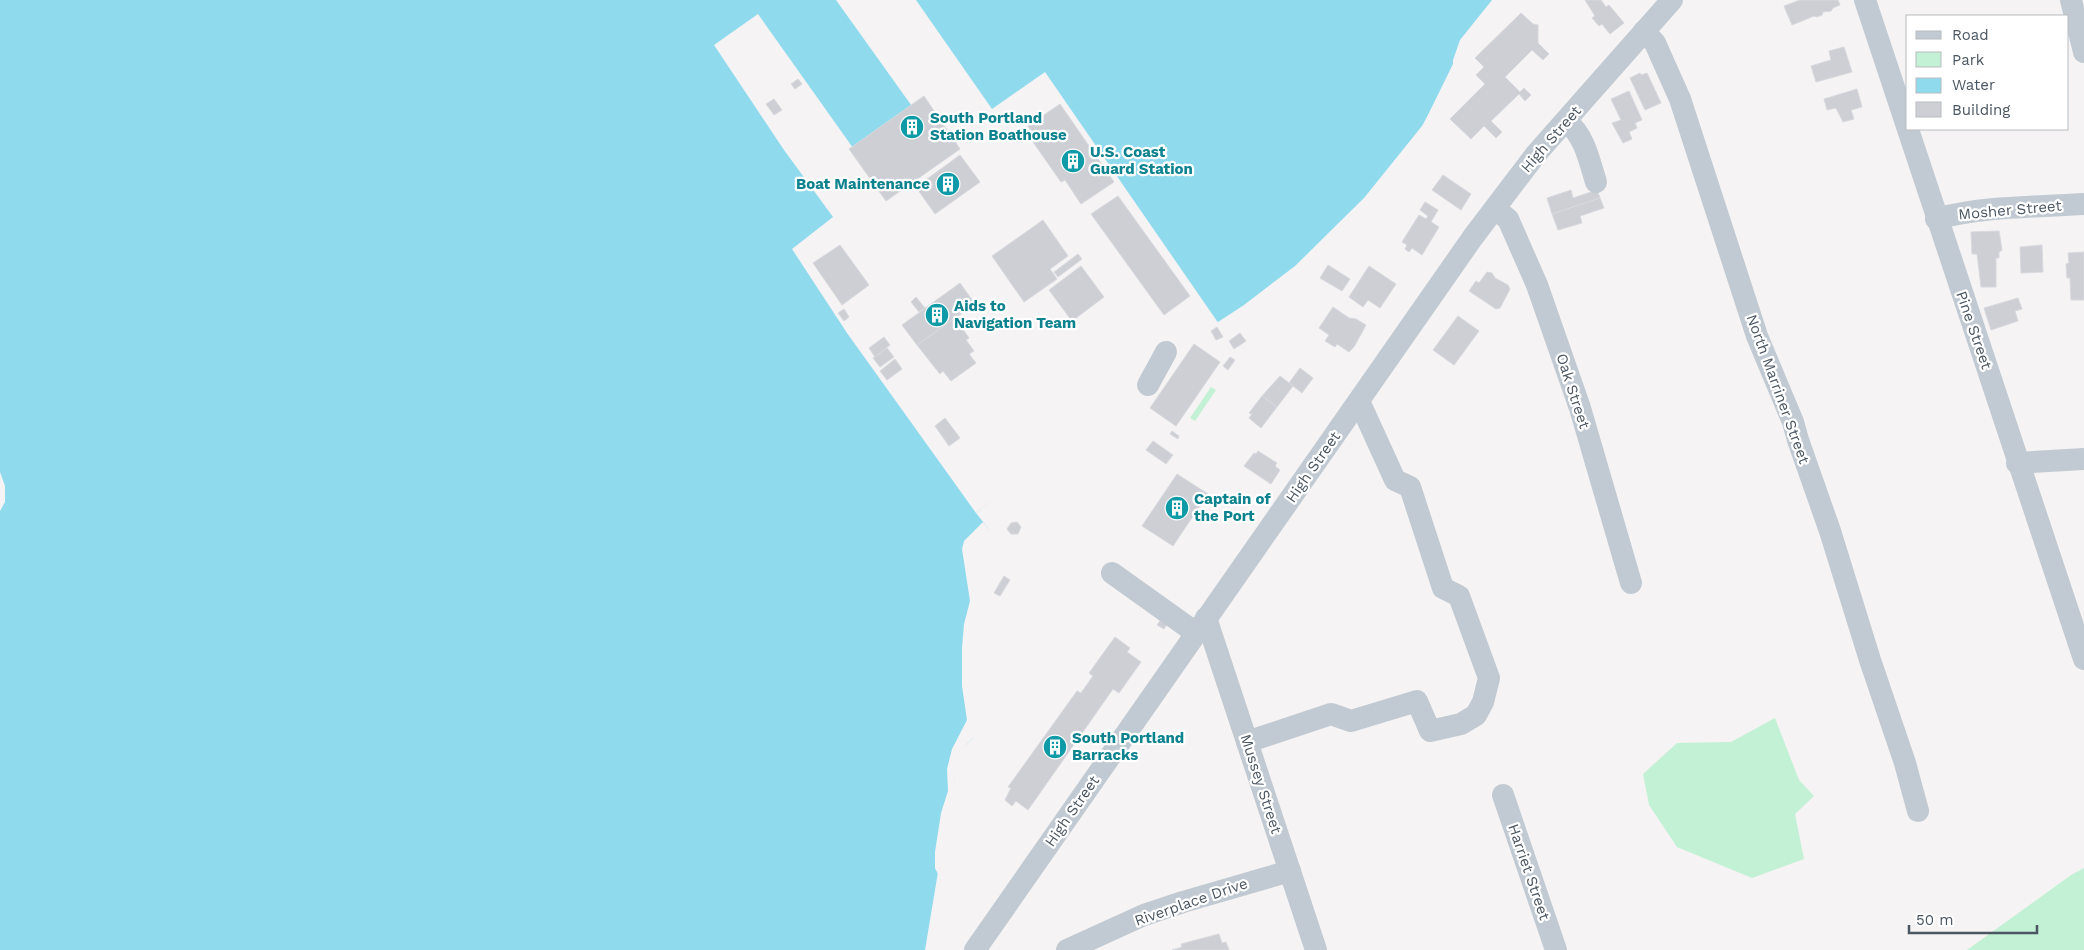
<svg xmlns="http://www.w3.org/2000/svg" width="2084" height="950" viewBox="0 0 2084 950" font-family="'Work Sans',sans-serif">
<style>
.green{fill:#c3f1d5}
.water{fill:#90daee}
.pier{fill:#f5f3f3}
.building{fill:#cdcfd5;stroke:#d7d9de}
.lines{fill:none;stroke-linecap:round;stroke-linejoin:round}
.minor{stroke:#c1cad2;stroke-width:22}
.labels{text-anchor:middle;dominant-baseline:central;stroke-width:4.5;stroke-linejoin:round;paint-order:stroke}
.culture-label{font-size:15px;font-weight:bold;fill:#0d838f;stroke:#fff;text-anchor:start}
.street-label{font-size:15px;fill:#4a5661;stroke:#fff}
</style>
<rect width="100%" height="100%" fill="#f5f3f3"/>
<g class="green">
<polygon points="1211,387 1216,390 1195,421 1190,418"/>
<polygon points="1775,718 1799,780 1814,796 1795,814 1804,859 1752,878 1677,847 1649,805 1643,774 1677,743 1731,742"/>
<polygon points="2084,868 2084,950 1967,950 2071,875"/>
</g>
<polygon class="water" points="0,0 1497,0 1463,55 1422,126 1364,198 1295,266 1244,305 1218,322 976,513 988,528 972,554 969,637 973,738 966,745 959,758 948,812 925,950 0,950"/>
<g class="pier">
<polygon points="836,0 916,0 992,109 1045,72 1219,324 1080,434 976,513 847,333 792,249 833,217 784,150 714,45 758,14 885,193 944,151"/>
<polygon points="1492,0 1500,0 1426,124 1424,123 1453,64 1453,60 1460,40"/>
<polygon points="0,472 5,486 5,502 0,511"/>
<polygon points="983,522 988,528 975,554 976,607 971,642 975,712 973,738 966,745 955,779 942,860 938,874 935,868 935,852 941,813 948,791 947,769 952,749 967,720 962,686 962,648 964,624 970,601 962,549 964,541"/>
</g>
<g class="building">
<polygon points="1585,0 1601,0 1606,7 1609,5 1624,23 1610,34 1602,24 1599,26 1592,18 1595,16"/>
<polygon points="1800,0 1838,0 1840,5 1833,8 1831,11 1823,12 1822,15 1817,17 1814,16 1792,25 1784,6"/>
<polygon points="1521,13 1533,24 1538,25 1538,43 1549,54 1543,60 1532,50 1505,77 1520,92 1524,88 1531,95 1525,101 1519,94 1491,121 1502,132 1496,138 1484,126 1471,139 1450,119 1485,84 1476,75 1484,67 1475,58"/>
<polygon points="1844,47 1852,72 1816,82 1811,66 1831,60 1829,51"/>
<polygon points="1640,73 1641,75 1647,73 1661,103 1645,110 1630,78"/>
<polygon points="798,79 802,84 795,89 791,84"/>
<polygon points="1857,89 1862,107 1851,110 1854,119 1843,122 1836,108 1827,110 1824,99"/>
<polygon points="1629,91 1642,120 1635,123 1637,128 1629,132 1632,139 1623,143 1612,123 1621,120 1611,99"/>
<polygon points="924,96 960,149 886,201 849,149"/>
<polygon points="774,99 782,110 774,115 766,104"/>
<polygon points="1060,104 1114,182 1081,204 1065,180 1061,182 1033,142 1037,139 1028,126"/>
<polygon points="960,155 980,182 935,214 916,187"/>
<polygon points="1443,175 1471,194 1461,210 1432,190"/>
<polygon points="1571,190 1573,198 1597,190 1600,198 1552,214 1547,198"/>
<polygon points="1118,196 1190,296 1164,315 1091,214"/>
<polygon points="1600,198 1604,208 1580,216 1582,223 1558,230 1552,214"/>
<polygon points="1425,202 1438,210 1431,222 1439,227 1422,255 1412,248 1409,252 1405,249 1407,245 1402,242 1419,215 1426,219 1428,216 1420,210"/>
<polygon points="1043,220 1068,256 1050,269 1057,279 1024,302 992,256"/>
<polygon points="1999,231 2002,250 1999,252 1999,258 1996,258 1996,287 1981,287 1977,254 1972,254 1971,232"/>
<polygon points="840,245 869,285 842,305 813,263"/>
<polygon points="2042,245 2043,272 2021,273 2020,247"/>
<polygon points="2084,252 2084,300 2071,300 2070,278 2067,278 2066,264 2069,263 2068,253"/>
<polygon points="1078,254 1082,259 1058,277 1054,272"/>
<polygon points="1328,265 1350,279 1342,291 1320,278"/>
<polygon points="1081,266 1104,297 1072,321 1049,290"/>
<polygon points="1369,266 1396,284 1380,308 1368,300 1363,307 1349,297"/>
<polygon points="1487,272 1492,273 1495,278 1508,285 1510,289 1500,308 1496,309 1469,291 1476,281 1479,283"/>
<polygon points="960,283 975,304 917,345 902,325"/>
<polygon points="916,297 925,308 919,312 911,302"/>
<polygon points="2018,298 2022,309 2015,311 2018,321 1991,330 1984,308"/>
<polygon points="1333,307 1349,318 1356,319 1366,325 1354,347 1349,352 1337,344 1335,347 1325,341 1329,335 1319,328"/>
<polygon points="844,309 849,317 844,321 838,313"/>
<polygon points="1458,316 1479,331 1454,365 1433,350"/>
<polygon points="955,318 969,338 966,340 974,351 969,354 976,363 951,381 943,371 940,374 917,345"/>
<polygon points="1217,327 1223,337 1216,340 1211,331"/>
<polygon points="1240,333 1246,341 1234,349 1229,341"/>
<polygon points="884,337 890,345 875,357 869,348"/>
<polygon points="1194,344 1220,362 1176,426 1150,408"/>
<polygon points="887,348 894,357 880,367 873,358"/>
<polygon points="1230,357 1235,360 1228,370 1223,366"/>
<polygon points="895,359 902,369 887,380 880,371"/>
<polygon points="1300,368 1313,378 1302,393 1289,383"/>
<polygon points="1280,376 1293,386 1277,407 1262,396"/>
<polygon points="1262,396 1277,407 1261,428 1249,418 1252,414 1249,413"/>
<polygon points="945,418 960,438 949,446 935,426"/>
<polygon points="1172,431 1179,436 1178,439 1170,434"/>
<polygon points="1153,441 1173,455 1166,464 1146,450"/>
<polygon points="1258,451 1277,463 1275,466 1280,470 1271,484 1244,466 1254,453 1256,454"/>
<polygon points="1177,474 1208,494 1173,546 1142,526"/>
<polygon points="1017,522 1021,527 1018,534 1011,534 1007,529 1011,523"/>
<polygon points="1004,576 1010,580 1000,596 994,593"/>
<polygon points="1164,615 1170,620 1164,629 1157,625"/>
<polygon points="1115,637 1130,648 1127,652 1141,662 1119,693 1113,689 1028,810 1016,801 1012,806 1005,800 1011,788 1008,787 1077,691 1081,693 1093,676 1089,673"/>
<polygon points="1219,934 1222,943 1226,942 1229,950 1172,950 1182,947 1181,944"/>
</g>
<g class="lines">
<g class="minor">
<polyline points="1865,0 2084,659"/>
<polyline points="2071,0 2084,52"/>
<polyline points="1644,31 1655,43 1680,99 1757,336 1793,422 1798,440 1830,531 1870,660 1905,763 1918,811"/>
<path d="M1566,121C1585,136 1589,160 1596,182"/>
<polyline points="1495,209 1508,219 1537,285 1580,408 1631,583"/>
<path d="M1936,219C1981,206 2037,207 2084,204"/>
<polyline points="1148,385 1166,352"/>
<polyline points="2017,463 2084,459"/>
<polyline points="1112,573 1196,633"/>
<polyline points="1206,618 1316,950"/>
<polyline points="1247,742 1331,714 1351,721 1417,701 1430,731 1461,724 1476,715 1483,702 1489,678 1459,596 1443,588 1410,487 1395,480 1359,401"/>
<polyline points="1503,795 1556,950"/>
<polyline points="975,950 1473,237 1536,154 1672,0"/>
<polyline points="1067,950 1144,915 1183,902 1290,871"/>
</g>
</g>
<defs>
<g id="building-disc" transform="scale(1.25)"><circle r="9.5" fill="#0f9aa8" stroke="#fff"/><path d="M-4-6H4V6H1V3H-1V6H-4ZM-2.5-4.3h1.7v1.8h-1.7ZM.8-4.3h1.7v1.8H.8ZM-2.5-1h1.7V.8h-1.7ZM.8-1h1.7V.8H.8Z" fill="#fff"/></g>
</defs>
<g fill-rule="evenodd">
<use href="#building-disc" x="912" y="127"/>
<use href="#building-disc" x="1073" y="161"/>
<use href="#building-disc" x="948" y="184"/>
<use href="#building-disc" x="937" y="315"/>
<use href="#building-disc" x="1177" y="508"/>
<use href="#building-disc" x="1055" y="747"/>
</g>
<g class="labels">
<g class="culture-label">
<text x="930" y="118">South Portland<tspan x="930" dy="17">Station Boathouse</tspan></text>
<text x="1090" y="152">U.S. Coast<tspan x="1090" dy="17">Guard Station</tspan></text>
<text x="930" y="184" text-anchor="end">Boat Maintenance</text>
<text x="954" y="306">Aids to<tspan x="954" dy="17">Navigation Team</tspan></text>
<text x="1194" y="499">Captain of<tspan x="1194" dy="17">the Port</tspan></text>
<text x="1072" y="738">South Portland<tspan x="1072" dy="17">Barracks</tspan></text>
</g>
<g class="street-label">
<text transform="translate(1551 139) rotate(-49)">High Street</text>
<text transform="translate(2010 210) rotate(-5)">Mosher Street</text>
<text transform="translate(1974 330) rotate(71)">Pine Street</text>
<text transform="translate(1778 389) rotate(70)">North Marriner Street</text>
<text transform="translate(1573 391) rotate(72)">Oak Street</text>
<text transform="translate(1313 467) rotate(-55)">High Street</text>
<text transform="translate(1261 784) rotate(72)">Mussey Street</text>
<text transform="translate(1072 811) rotate(-55)">High Street</text>
<text transform="translate(1529 872) rotate(71)">Harriet Street</text>
<text transform="translate(1191 902) rotate(-19)">Riverplace Drive</text>
</g>
</g>
<rect x="1906" y="15" width="162" height="115" fill="#ffffff" stroke="#b7bbc0"/>
<rect x="1916" y="31" width="25" height="8" fill="#c1cad2" stroke="#b7bbc0"/>
<text x="1952" y="40" font-size="15" fill="#4a5661">Road</text>
<rect x="1916" y="52" width="25" height="15" fill="#c3f1d5" stroke="#b7bbc0"/>
<text x="1952" y="65" font-size="15" fill="#4a5661">Park</text>
<rect x="1916" y="78" width="25" height="15" fill="#90daee" stroke="#b7bbc0"/>
<text x="1952" y="90" font-size="15" fill="#4a5661">Water</text>
<rect x="1916" y="102" width="25" height="15" fill="#cdcfd5" stroke="#b7bbc0"/>
<text x="1952" y="115" font-size="15" fill="#4a5661">Building</text>
<path d="M1909 925v8h128v-8" fill="none" stroke="#4a5661" stroke-width="2.5"/>
<text x="1916" y="925" font-size="15" fill="#4a5661" stroke="#ffffff" stroke-width="4" paint-order="stroke">50 m</text>
</svg>
